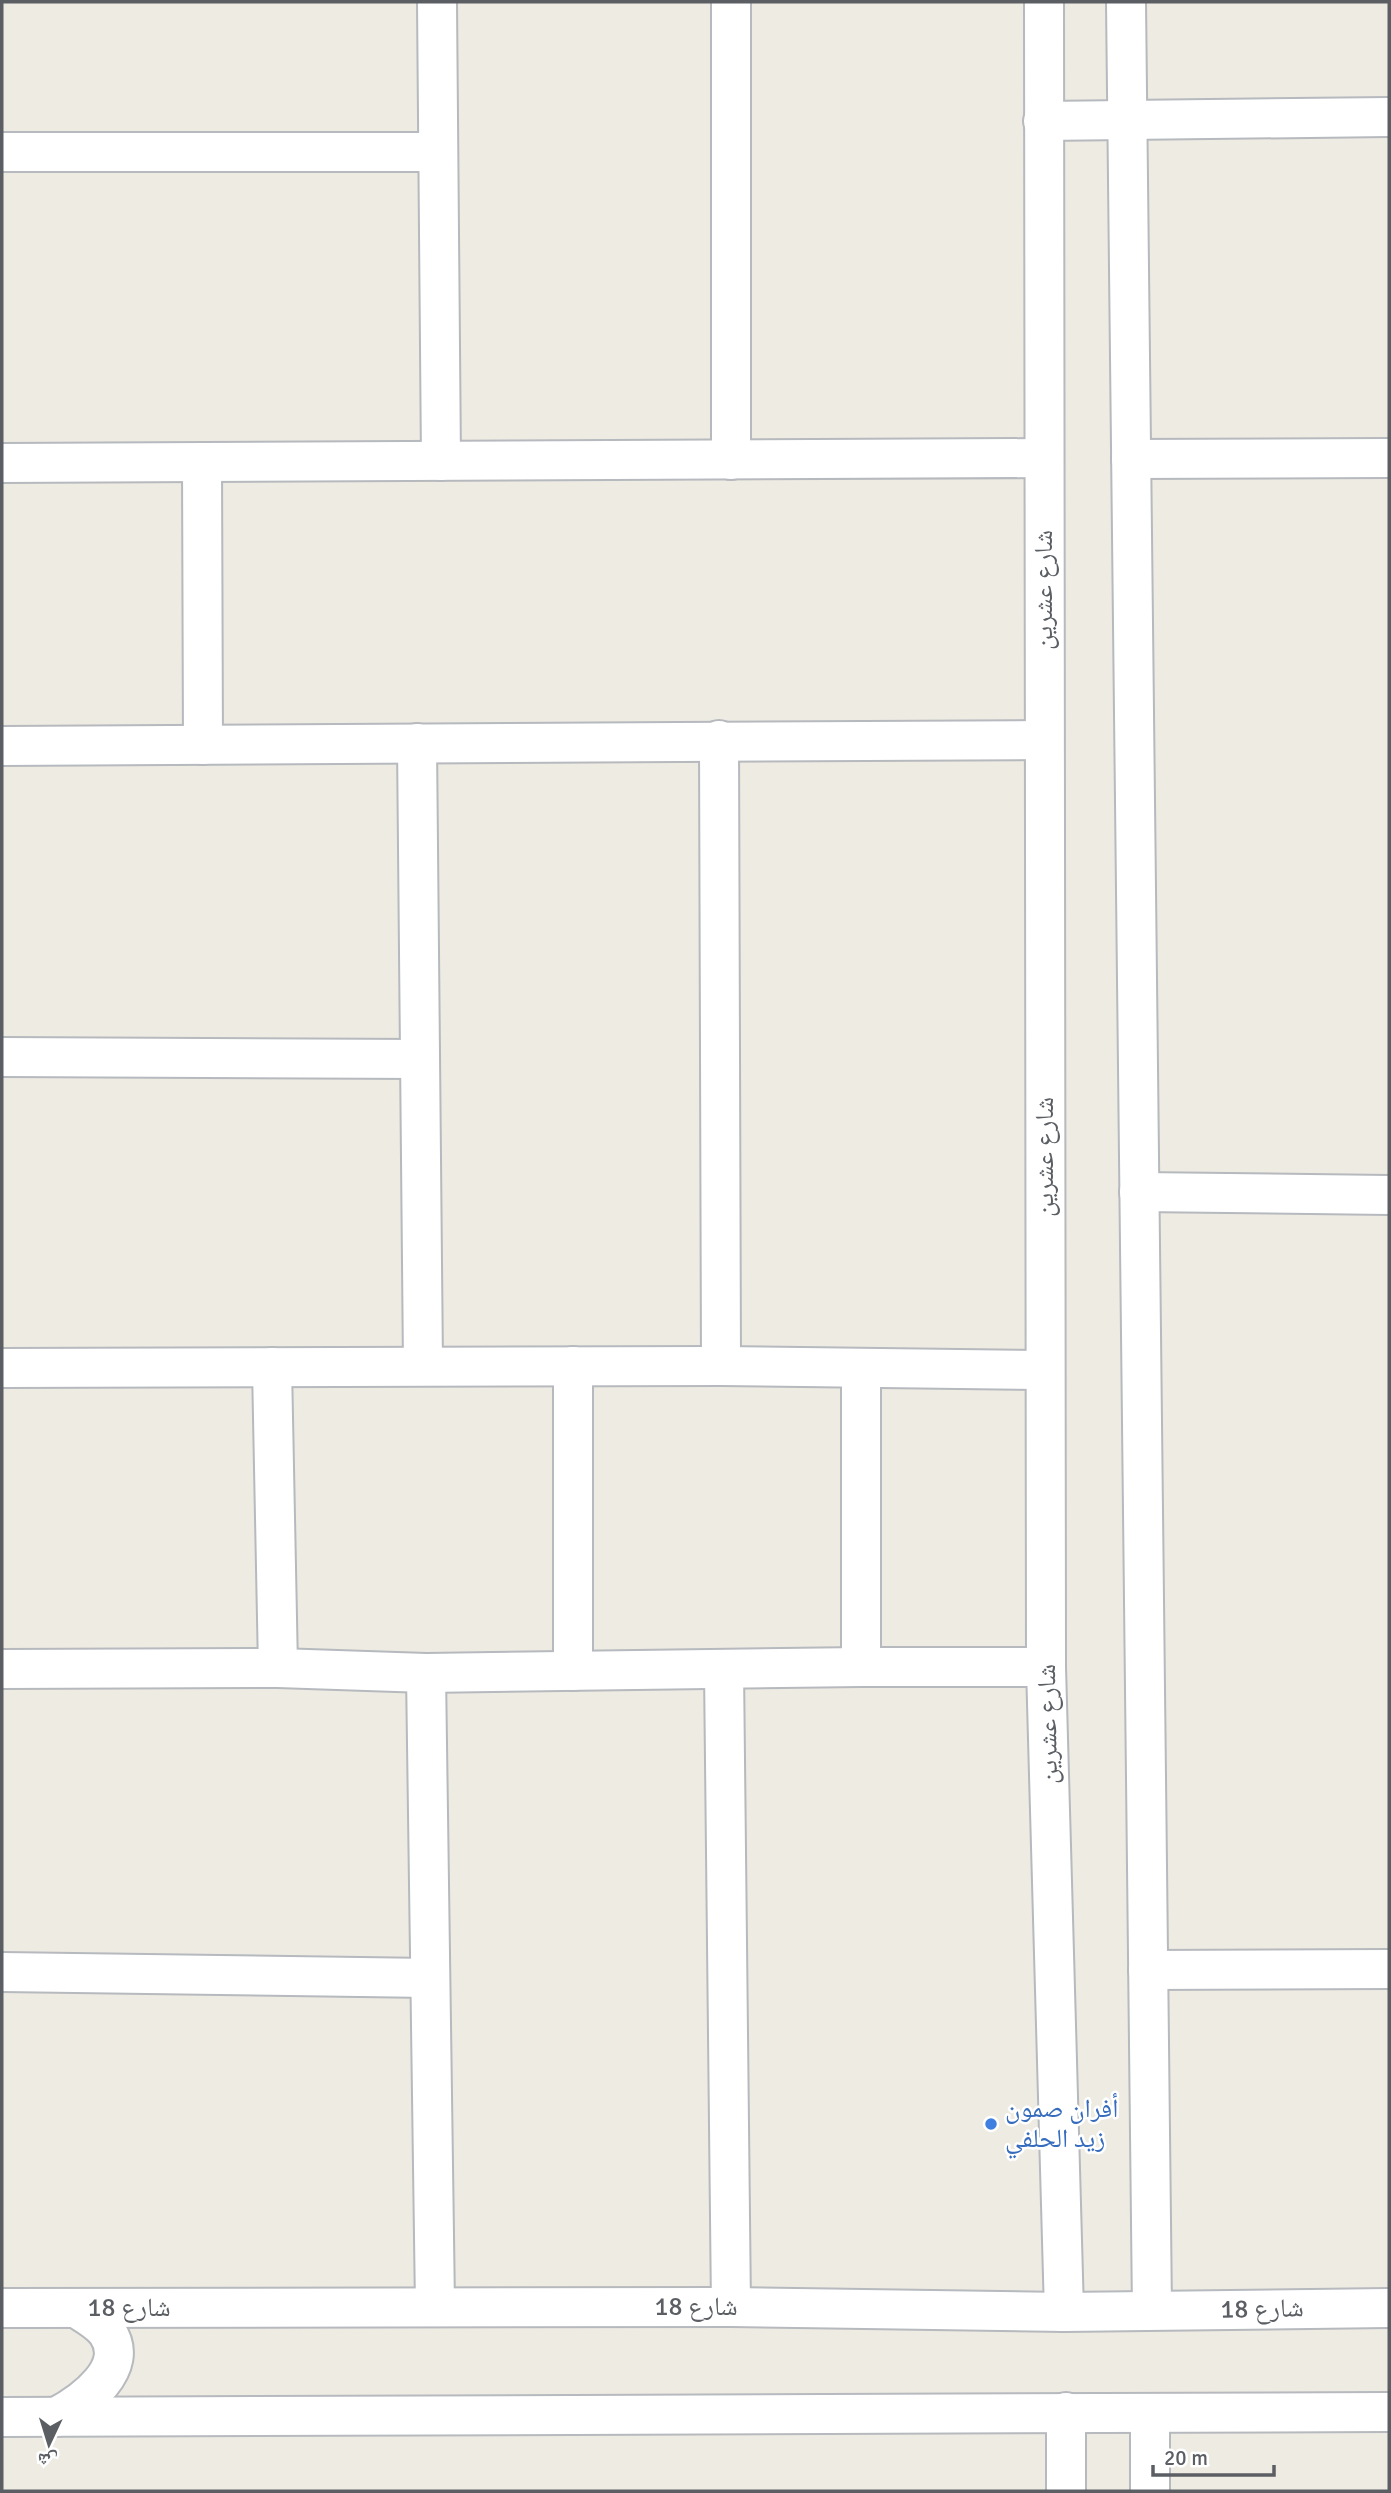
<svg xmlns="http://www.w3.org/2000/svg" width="1391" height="2493" viewBox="0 0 1391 2493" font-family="Signika,'Noto Naskh Arabic',sans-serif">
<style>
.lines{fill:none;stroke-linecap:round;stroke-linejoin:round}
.minor-casing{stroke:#b6b9bd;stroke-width:42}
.minor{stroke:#fff;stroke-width:38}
.shop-dot{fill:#3f7fe0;stroke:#fff;stroke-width:2.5}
.labels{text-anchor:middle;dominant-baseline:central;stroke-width:5;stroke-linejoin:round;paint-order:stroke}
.street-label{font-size:26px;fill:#5b5f64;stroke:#fff}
.shop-label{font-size:26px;fill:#366cbe;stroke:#fff;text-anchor:start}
</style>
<rect width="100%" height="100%" fill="#eeebe3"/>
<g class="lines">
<g class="minor-casing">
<g id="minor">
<polyline points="437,2 441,461"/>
<polyline points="1044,2 1046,1667 1064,2312"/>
<polyline points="1126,2 1152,2310"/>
<polyline points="1043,121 1389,117"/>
<polyline points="2,152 438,152"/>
<polyline points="1131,459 1389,458"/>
<polyline points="731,460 731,2"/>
<polyline points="202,462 203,745"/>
<polyline points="2,463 1044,458"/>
<polyline points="719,740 721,1366"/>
<polyline points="417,743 423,1366"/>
<polyline points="2,746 1044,740"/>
<polyline points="2,1057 420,1059"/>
<polyline points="1139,1192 1389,1195"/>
<polyline points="573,1366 573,1671"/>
<polyline points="272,1367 278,1668"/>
<polyline points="2,1368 721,1366 1045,1370"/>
<polyline points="861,1369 861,1667"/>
<polyline points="2,1669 278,1668 426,1673 861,1667 1046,1667"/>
<polyline points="724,1669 731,2307"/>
<polyline points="426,1673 435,2306"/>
<polyline points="1148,1970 1389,1969"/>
<polyline points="2,1972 430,1978"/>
<polyline points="2,2308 731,2307 1064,2312 1389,2308"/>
<polyline points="1150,2413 1150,2491"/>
<polyline points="2,2417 1389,2412"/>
<path d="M56,2417C83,2403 132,2368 107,2332C100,2322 87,2315 76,2308"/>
<polyline points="1066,2491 1066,2412"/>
</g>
</g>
<use href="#minor" class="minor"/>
</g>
<circle class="shop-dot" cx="991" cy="2124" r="7"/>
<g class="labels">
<g class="street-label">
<text transform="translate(1044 590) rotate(-90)">شارع عشرين</text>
<text transform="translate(1045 1157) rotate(-90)">شارع عشرين</text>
<text transform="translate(1048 1724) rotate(-91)">شارع عشرين</text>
<text x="696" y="2307">شارع 18</text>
<text x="129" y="2308">شارع 18</text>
<text transform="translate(1262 2309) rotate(-1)">شارع 18</text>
</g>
<g class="shop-label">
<text x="1005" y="2109">أفران صمون<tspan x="1005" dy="30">زيد الحلفي</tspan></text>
</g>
</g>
<rect width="1391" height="2493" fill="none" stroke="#5b5f64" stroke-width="7"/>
<g transform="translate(49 2444) rotate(184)" stroke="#ffffff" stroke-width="5" paint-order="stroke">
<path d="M0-5L12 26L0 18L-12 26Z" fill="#5b5f64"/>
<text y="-10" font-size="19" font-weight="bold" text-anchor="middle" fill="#5b5f64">ش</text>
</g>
<path d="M1153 2465v10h121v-10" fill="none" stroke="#5b5f64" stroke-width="3.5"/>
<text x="1164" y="2465" font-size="21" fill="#5b5f64" stroke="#ffffff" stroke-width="5" paint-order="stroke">20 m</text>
</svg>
